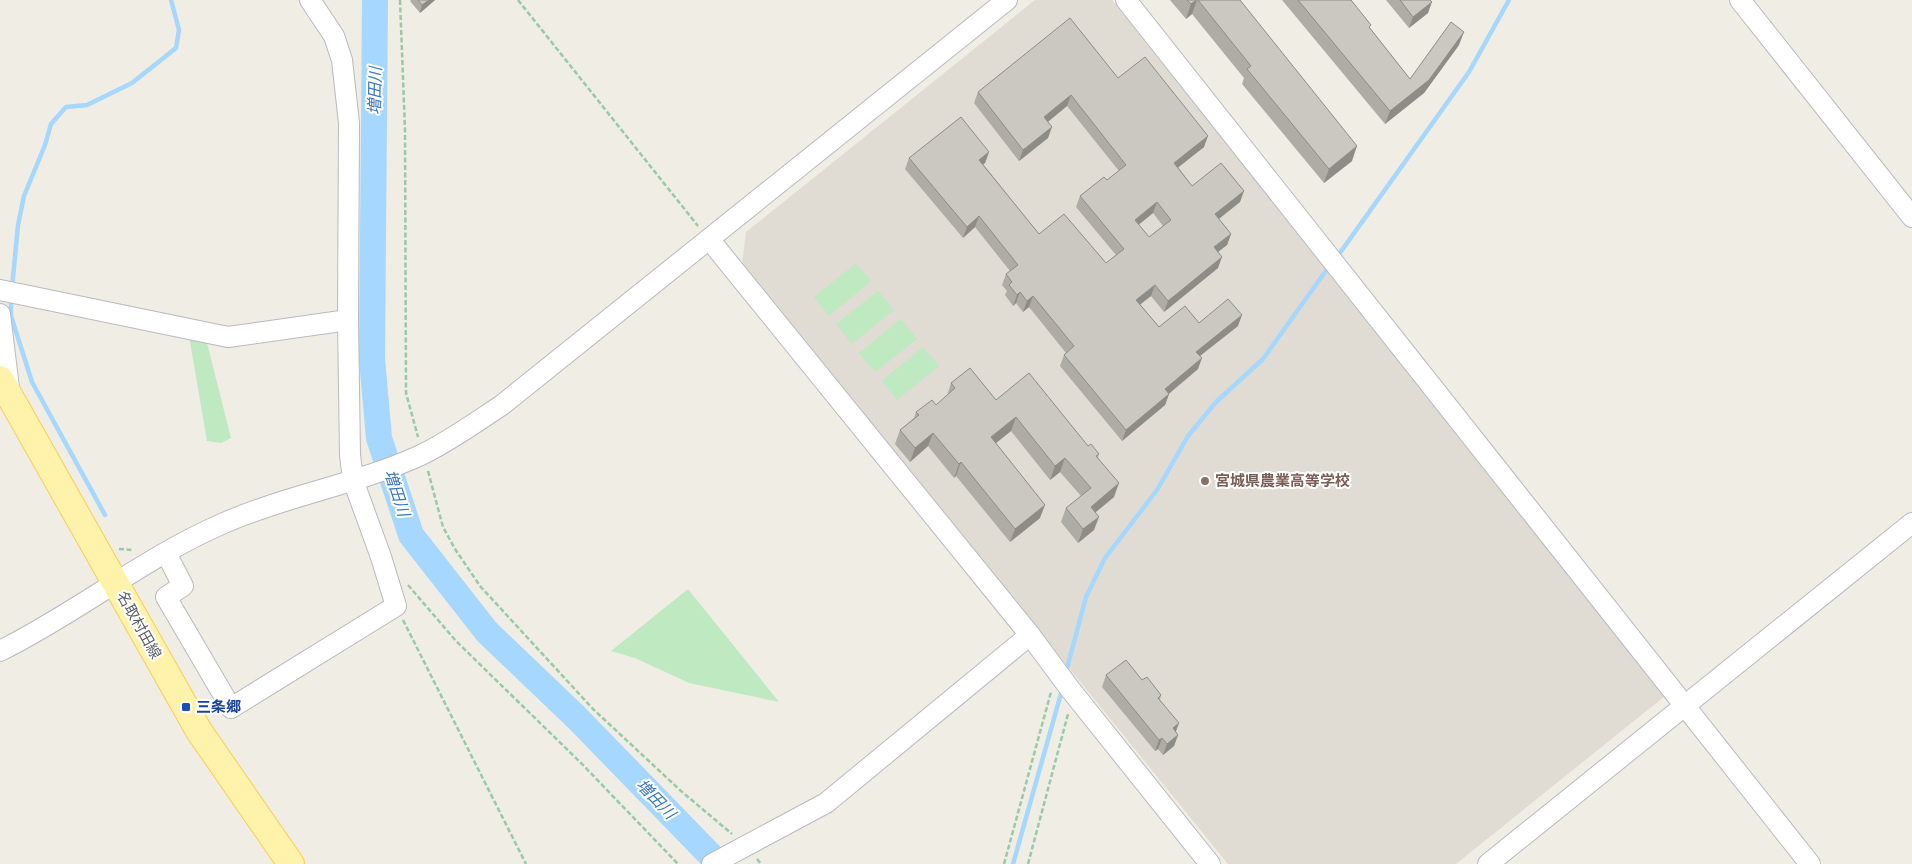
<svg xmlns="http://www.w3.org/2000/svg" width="1912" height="864" viewBox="0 0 1912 864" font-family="'Roboto Condensed','Noto Sans JP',sans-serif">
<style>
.education{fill:#e0dcd3}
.green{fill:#bfe9c0}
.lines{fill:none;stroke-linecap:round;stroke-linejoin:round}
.stream{stroke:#a5d7ff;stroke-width:4.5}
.river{stroke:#a5d7ff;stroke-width:26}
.minor-casing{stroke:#b7babf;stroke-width:22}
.major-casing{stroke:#facd52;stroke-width:28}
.path{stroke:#97caa6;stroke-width:2.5;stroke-dasharray:5 2.5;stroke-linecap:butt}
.minor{stroke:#fff;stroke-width:20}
.major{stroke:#fff2aa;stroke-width:26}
.wall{fill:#afaca6;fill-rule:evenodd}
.shaded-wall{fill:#8e8c87}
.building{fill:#cbc8c1;stroke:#8e8c87;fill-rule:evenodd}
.education-dot{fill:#8d6e63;stroke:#fff;stroke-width:2}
.transit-dot{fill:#1a4fb4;stroke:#fff;stroke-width:2}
.labels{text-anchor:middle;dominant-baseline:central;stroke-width:4;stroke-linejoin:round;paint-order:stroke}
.education-label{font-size:15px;font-weight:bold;fill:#785e54;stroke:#fff;text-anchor:start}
.street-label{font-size:15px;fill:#5c6066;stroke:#fff}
.transit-label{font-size:15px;font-weight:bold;fill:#164399;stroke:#fff;text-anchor:start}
.water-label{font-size:16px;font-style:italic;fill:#3a77b8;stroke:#fff}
</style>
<rect width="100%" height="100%" fill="#f0ede4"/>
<polygon class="education" points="1035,0 1112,0 1665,696 1456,864 1228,864 742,265 746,232"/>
<g class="green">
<polygon points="856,263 871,281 829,316 814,297"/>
<polygon points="878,291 894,310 852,344 836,324"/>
<polygon points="901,319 917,339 875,372 859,353"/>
<polygon points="189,336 206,339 231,438 221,443 207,441"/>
<polygon points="923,347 939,366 897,400 882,381"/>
<polygon points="688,589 779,702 689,683 635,658 611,651"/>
</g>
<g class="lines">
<g class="stream">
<polyline points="1337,257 1469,72 1509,0"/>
<polyline points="12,288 18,225 24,196 45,145 51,124 66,107 87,105 132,83 176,48 179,30 171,0"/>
<polyline points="11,298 11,316 32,382 105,515"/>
<polyline points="1066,672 1086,597 1105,558 1157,490 1188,436 1216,402 1263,359 1330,265"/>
<polyline points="1013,864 1062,690"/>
</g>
<polyline class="river" points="375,0 372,359 379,438 411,535 487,632 577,718 719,864"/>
<g class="minor-casing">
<g id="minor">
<polyline points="1126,0 1810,864"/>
<polyline points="1740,0 1912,217"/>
<polyline points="709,239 1030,635 1070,689 1210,864"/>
<polyline points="0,290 228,337 348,320"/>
<polyline points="0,314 10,396"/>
<polyline points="166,553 183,586 166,597 231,708 396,606 381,557 353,480 350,455 348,320 349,123 342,60 334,36 310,0"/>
<path d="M0,651C77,613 145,557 224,523C288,495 358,484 421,455C450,441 476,422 502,405L1007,0"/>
<polyline points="712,864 826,803 1030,635"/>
<polyline points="1488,864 1912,523"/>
</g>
</g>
<g class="major-casing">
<polyline id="major" points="0,379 199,731 291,864"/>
</g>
<g class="path">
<polyline points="400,0 405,130 406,393 418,437"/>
<polyline points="518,0 698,226"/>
<polyline points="428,471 443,527 455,549 480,586 593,709 681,791 732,834"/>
<polyline points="119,549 133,550"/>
<polyline points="408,585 456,641 582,764 678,864"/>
<polyline points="403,620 526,864"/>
<polyline points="757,859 761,864"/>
<polyline points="1004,864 1051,692"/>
<polyline points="1028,864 1068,714"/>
</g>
<use href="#minor" class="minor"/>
<use href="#major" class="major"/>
</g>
<g class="wall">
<polygon points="411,0 435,0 420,13 410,1"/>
<polygon points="1170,0 1240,0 1352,161 1324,183 1242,84 1244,78 1192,14 1186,19"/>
<polygon points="1282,0 1351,0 1370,28 1410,79 1459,45 1424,93 1385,124"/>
<polygon points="1386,0 1430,0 1428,13 1409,28"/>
<path d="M1118,78L1204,147L1178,167L1192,186L1240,202L1219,219L1231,234L1227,245L1218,252V268L1164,312L1151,296L1140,304L1159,327L1199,323L1238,326L1200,356L1198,369L1169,394L1165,405L1122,441L1060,366L1064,355L1066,353L1029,307L1023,312L1016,303L1013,306L1005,295L1007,291L1002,285L1006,274L1010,271L975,227L963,238L905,169L909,158L989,152L985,163L983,164L1039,234L1106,263L1116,255L1076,207L1080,196L1107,180L1119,171L1067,106L1048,122V138L1019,161L974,103L978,92ZM1153,213L1163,226L1149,237L1138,225Z"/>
<polygon points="951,383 996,400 1088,446 1099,454 1098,457 1114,497 1096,512 1094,530 1078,543 1061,522 1066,508 1081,496 1060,472 1050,480 1011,431 996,443 1040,518 1010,542 956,476 954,478 928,446 910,462 895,444 900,430 914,418 916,412 936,405 947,396"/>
<polygon points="1106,675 1142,680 1161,695 1160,700 1176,732 1178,735 1174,746 1163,755 1158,749 1155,751 1102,687"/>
</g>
<g class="shaded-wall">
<polygon points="429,0 435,0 420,13 422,5"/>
<polygon points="1197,0 1192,14 1186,19 1191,4"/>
<polygon points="1432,2 1428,13 1409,28 1413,17"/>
<polygon points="1464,32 1459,45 1424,93 1385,124 1390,111"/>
<polygon points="1071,95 1067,106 1040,128 1044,117"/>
<polygon points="1052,127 1048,138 1019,161 1023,150"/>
<polygon points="1208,136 1204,147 1170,174 1174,163"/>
<polygon points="1357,146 1352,161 1324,183 1329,169"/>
<polygon points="989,152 985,163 975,171 979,160"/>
<polygon points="1244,191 1240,202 1211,225 1215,214"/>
<polygon points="1157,202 1153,213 1131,231 1135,220"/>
<polygon points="979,216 975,227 963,238 967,227"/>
<polygon points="1231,234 1227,245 1210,258 1214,247"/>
<polygon points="1222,257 1218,268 1164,312 1168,301"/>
<polygon points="1155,285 1151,296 1132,311 1136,300"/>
<polygon points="1020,292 1016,303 1013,306 1017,295"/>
<polygon points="1033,296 1029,307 1023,312 1027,301"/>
<polygon points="1242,315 1238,326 1192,362 1196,352"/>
<polygon points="1202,358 1198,369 1161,400 1165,389"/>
<polygon points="1169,394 1165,405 1122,441 1126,430"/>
<polygon points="1016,417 1011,431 986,451 991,437"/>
<polygon points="933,433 928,446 910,462 915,448"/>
<polygon points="1065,458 1060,472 1050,480 1055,466"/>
<polygon points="961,462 956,476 954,478 959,464"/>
<polygon points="1119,483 1114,497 1086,520 1091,507"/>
<polygon points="1045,505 1040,518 1010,542 1015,529"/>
<polygon points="1099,517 1094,530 1078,543 1083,529"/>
<polygon points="1179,723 1175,734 1173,728"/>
<polygon points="1178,735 1174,746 1163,755 1167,744"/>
<polygon points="1162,738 1158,749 1155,751 1159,740"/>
</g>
<g class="building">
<polygon points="418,0 429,0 422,5"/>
<polygon points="1187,0 1196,0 1191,4"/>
<polygon points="1198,0 1240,0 1357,146 1329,169 1247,69 1251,66"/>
<polygon points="1298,0 1351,0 1371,25 1369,27 1410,79 1451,22 1464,32 1429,80 1390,111"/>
<polygon points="1400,0 1430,0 1432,2 1413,17"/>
<path d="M1070,18L1118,78L1145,57L1208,136L1174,163L1192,186L1221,163L1244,191L1215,214L1231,234L1214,247L1222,257L1168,301L1155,285L1136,300L1159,327L1185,306L1199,323L1228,299L1242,315L1196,352L1202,358L1165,389L1169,394L1126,430L1064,355L1074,346L1033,296L1027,301L1020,292L1017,295L1009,285L1012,282L1006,274L1018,265L979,216L967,227L909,158L961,117L989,152L979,160L1039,234L1064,214L1106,263L1124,249L1080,196L1104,177L1107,180L1126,165L1071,95L1044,117L1052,127L1023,150L978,92ZM1157,202L1171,220L1149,237L1135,220Z"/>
<polygon points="970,368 996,400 1029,373 1088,446 1091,444 1099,454 1096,456 1119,483 1091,507 1099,517 1083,529 1066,508 1091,488 1065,458 1055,466 1016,417 991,437 1045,505 1015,529 961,462 959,464 933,433 915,448 900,430 919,415 916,412 932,400 936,405 955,388 951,383"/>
<polygon points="1126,660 1142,680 1147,677 1161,695 1158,698 1179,723 1173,728 1178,735 1167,744 1162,738 1159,740 1106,675"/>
</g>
<circle class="education-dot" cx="1205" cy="481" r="5"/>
<rect class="transit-dot" x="181" y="702" width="10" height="10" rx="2.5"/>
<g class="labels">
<g class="education-label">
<text x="1215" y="481">宮城県農業高等学校</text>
</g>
<g class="street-label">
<text transform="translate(139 625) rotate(61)">名取村田線</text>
</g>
<g class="transit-label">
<text x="196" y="707">三条郷</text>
</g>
<g class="water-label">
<text transform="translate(375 91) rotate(-89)">増田川</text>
<text transform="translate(397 493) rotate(72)">増田川</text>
<text transform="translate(656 799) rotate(46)">増田川</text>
</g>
</g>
</svg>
